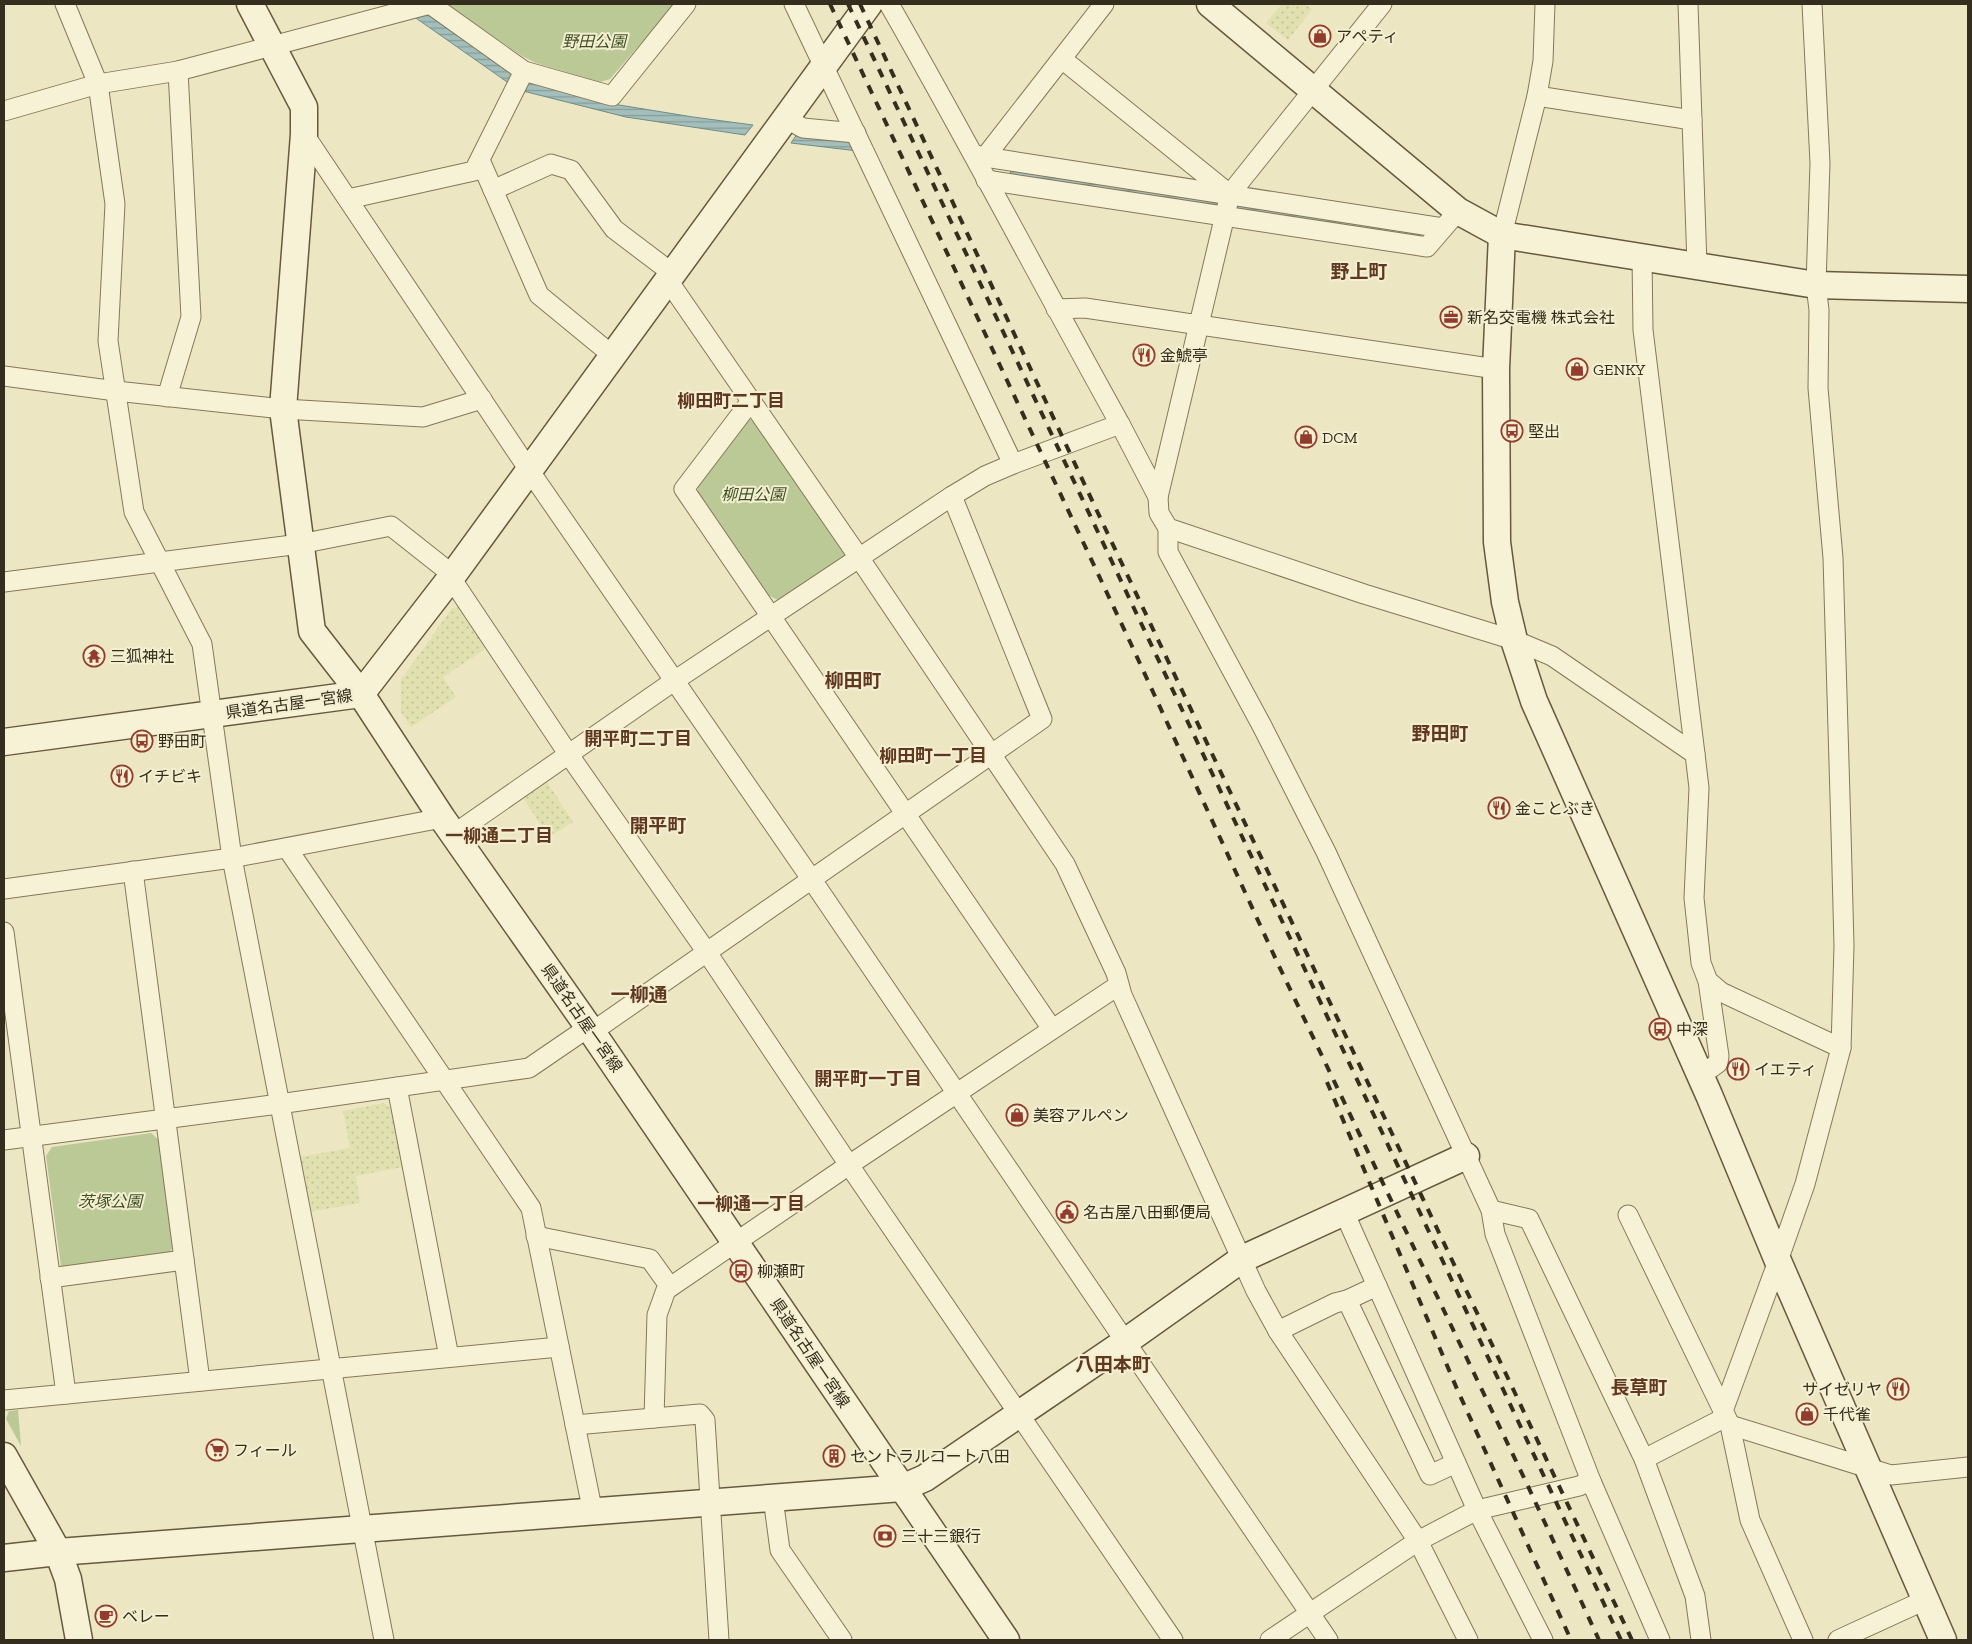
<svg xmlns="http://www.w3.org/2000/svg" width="1972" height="1644" viewBox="0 0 1972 1644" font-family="'Zilla Slab','Noto Sans JP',serif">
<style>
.farmland{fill:url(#farmland-dots)}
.green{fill:#bbc997}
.water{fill:url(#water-rules);stroke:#6c8c89}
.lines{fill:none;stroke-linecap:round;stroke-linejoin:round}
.street-casing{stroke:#85785a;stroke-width:21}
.secondary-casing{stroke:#67593d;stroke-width:29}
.street{stroke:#f7f2d5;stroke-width:19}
.secondary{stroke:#f7f2d5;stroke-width:26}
.rail{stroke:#352d1e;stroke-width:4;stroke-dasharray:9 9;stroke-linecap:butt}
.labels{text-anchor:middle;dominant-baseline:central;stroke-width:4;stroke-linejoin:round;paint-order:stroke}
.poi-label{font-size:16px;fill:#352d1e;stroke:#f4efd1;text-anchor:start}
.park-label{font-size:16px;font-style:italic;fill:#3f5125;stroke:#f4efd1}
.street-label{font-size:16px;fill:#352d1e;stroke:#f4efd1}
.neighbourhood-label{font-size:18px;font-weight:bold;fill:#60371f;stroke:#f4efd1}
.quarter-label{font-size:19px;font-weight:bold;fill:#60371f;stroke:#f4efd1}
</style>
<defs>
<pattern id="farmland-dots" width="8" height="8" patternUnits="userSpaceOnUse" patternTransform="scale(1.25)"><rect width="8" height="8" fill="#e1e1b0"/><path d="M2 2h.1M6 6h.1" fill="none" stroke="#c2c197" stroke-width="1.8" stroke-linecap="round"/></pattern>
<pattern id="water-rules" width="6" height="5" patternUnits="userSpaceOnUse" patternTransform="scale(1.25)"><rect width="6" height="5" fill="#a4bfbb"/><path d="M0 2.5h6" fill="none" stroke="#869c97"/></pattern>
</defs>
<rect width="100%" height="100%" fill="#ece6c2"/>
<g class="farmland">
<polygon points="1282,4 1305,4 1312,9 1288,40 1266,23"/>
<polygon points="462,607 488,647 443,677 456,697 411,727 401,712 401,680 452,608"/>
<polygon points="547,782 573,822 549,837 523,798"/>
<polygon points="384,1103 391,1109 402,1167 356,1176 360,1203 309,1212 299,1157 350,1148 343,1111"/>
</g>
<g class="green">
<polygon points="445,4 675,4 610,79 600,82 536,63 522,56"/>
<polygon points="746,419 758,421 844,550 844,558 778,600 768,595 698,495 698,484"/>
<polygon points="151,1133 159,1140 173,1246 168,1256 68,1269 61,1266 46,1156 52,1147"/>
<polygon points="18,1410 21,1446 6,1419 9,1411"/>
</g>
<g class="water">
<polygon points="425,13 505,69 613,104 693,117 753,125 745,135 626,117 523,91 510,84 413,16"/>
<polygon points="800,130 851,136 858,151 791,143"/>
<polygon points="1011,167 1421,232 1420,240 1010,176"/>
</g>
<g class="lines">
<g class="street-casing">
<g id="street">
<polyline points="65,4 98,84 115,204 108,341 134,512 202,644 232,858 384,1640"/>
<polyline points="430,4 524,71 612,96 686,4"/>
<polyline points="794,4 1013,464"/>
<path d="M889,4C969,143 1042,284 1120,424"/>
<polyline points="1688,4 1697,265"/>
<polyline points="1062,59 1228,193"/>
<polyline points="1537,96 1692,120"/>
<polyline points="4,111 98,84 178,71 430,4"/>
<polyline points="785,118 803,128 856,133"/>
<polyline points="304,134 529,470 812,880 1328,1640"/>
<polyline points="976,155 985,157 1104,4"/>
<polyline points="985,157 1443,228"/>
<polyline points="480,160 539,295 612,355"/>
<polyline points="986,180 1427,247 1458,211"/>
<polyline points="493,190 551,164 571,170 614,229 672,273"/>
<polyline points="348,199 474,171 524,71"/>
<polyline points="1502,235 1537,96 1543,61 1545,4"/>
<polyline points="1642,257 1643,330 1695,754"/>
<polyline points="667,279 860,559 1065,864 1116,973 1122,995 1256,1291 1278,1331 1418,1541 1468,1640"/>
<polyline points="1056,309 1085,308 1496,369"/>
<polyline points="4,376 116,391 283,409 423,417 482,399"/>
<polyline points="167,397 191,317 178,71"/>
<polyline points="751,401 684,489 1052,1029"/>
<polyline points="1158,497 1230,194 1382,4"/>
<polyline points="1168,528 1168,552 1262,726 1326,852 1491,1210 1495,1234 1591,1481 1660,1640"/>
<polyline points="451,578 569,755 706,951 849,1165 1173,1640"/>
<polyline points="4,582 300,544 391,526 453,575"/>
<polyline points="454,834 674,681 952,496 985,476 1013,464 1120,424 1158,497 1159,513 1168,528 1364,594 1514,640 1552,656 1695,754 1699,788 1694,898 1701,963 1708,981 1721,992 1841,1048"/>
<polyline points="287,848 531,1208 593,1513"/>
<polyline points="133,871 200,1381"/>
<polyline points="4,889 232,858 442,818"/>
<polyline points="4,932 66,1394"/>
<polyline points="592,1032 1042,719 952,496"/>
<polyline points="1700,1076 1718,1063 1719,1056 1708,981"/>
<polyline points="397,1087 449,1357"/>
<polyline points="4,1140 279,1104 529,1068 589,1027"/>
<polyline points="1491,1210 1529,1219 1644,1459 1695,1596 1701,1640"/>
<polyline points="1344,1212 1477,1510 1543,1640"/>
<polyline points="1628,1215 1730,1425 1750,1520 1803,1640"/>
<polyline points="536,1236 650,1259 670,1287"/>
<polyline points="50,1278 184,1260"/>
<polyline points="1347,1300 1430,1475 1456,1463"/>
<polyline points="1278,1331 1335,1303 1347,1300 1377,1286"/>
<polyline points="4,1400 559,1347"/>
<polyline points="1723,1411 1778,1261 1805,1184 1841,1048 1844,946 1841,831 1833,558 1818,388 1819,310 1816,285 1820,163 1812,4"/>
<polyline points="575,1425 654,1418"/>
<polyline points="1730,1425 1891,1475 1968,1467"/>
<polyline points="1644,1459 1726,1417"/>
<polyline points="773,1498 780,1550 842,1640"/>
<polyline points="719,1640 705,1420 700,1414 654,1418 657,1315 666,1290 849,1165 1119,985"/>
<polyline points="1270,1640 1418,1541 1477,1510 1579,1486 1591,1481"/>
<polyline points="1838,1640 1925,1600"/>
</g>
</g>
<g class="secondary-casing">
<g id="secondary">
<polyline points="250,4 304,107 304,134 283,409 312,631 361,694 442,818 592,1032 1006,1640"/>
<polyline points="1210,4 1458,211 1502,235 1816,285 1968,289"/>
<polyline points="1502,235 1496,369 1497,542 1505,602 1514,640 1534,701 1709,1095 1778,1261 1943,1640"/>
<polyline points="361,694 453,575 869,4"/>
<polyline points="4,742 361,694"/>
<polyline points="4,1456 58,1552 68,1579 79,1640"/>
<polyline points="4,1558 58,1552 902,1488 925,1478 1125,1342 1242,1259 1466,1156"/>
</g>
</g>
<use href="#street" class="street"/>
<use href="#secondary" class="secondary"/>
<g class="rail">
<polyline points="830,4 1131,644 1278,964 1527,1484 1599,1640"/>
<polyline points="848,4 1406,1183 1621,1640"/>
<polyline points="860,4 1097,511 1632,1640"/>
<polyline points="1327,1082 1457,1389 1571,1640"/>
</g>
</g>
<defs>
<g id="shop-ring" transform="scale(1.125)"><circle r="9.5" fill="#f4efd1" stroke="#913c2d" stroke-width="1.5"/><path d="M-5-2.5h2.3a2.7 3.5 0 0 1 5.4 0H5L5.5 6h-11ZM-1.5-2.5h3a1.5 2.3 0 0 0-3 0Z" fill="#913c2d"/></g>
<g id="office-ring" transform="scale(1.125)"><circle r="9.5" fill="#f4efd1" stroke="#913c2d" stroke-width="1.5"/><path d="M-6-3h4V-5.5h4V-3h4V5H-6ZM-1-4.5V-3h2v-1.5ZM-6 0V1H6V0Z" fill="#913c2d"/></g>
<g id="restaurant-ring" transform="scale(1.125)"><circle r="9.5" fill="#f4efd1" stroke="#913c2d" stroke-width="1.5"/><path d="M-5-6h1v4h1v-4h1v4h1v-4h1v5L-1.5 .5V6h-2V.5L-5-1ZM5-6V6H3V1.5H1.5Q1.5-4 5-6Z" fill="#913c2d"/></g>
<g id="bus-ring" transform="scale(1.125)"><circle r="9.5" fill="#f4efd1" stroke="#913c2d" stroke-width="1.5"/><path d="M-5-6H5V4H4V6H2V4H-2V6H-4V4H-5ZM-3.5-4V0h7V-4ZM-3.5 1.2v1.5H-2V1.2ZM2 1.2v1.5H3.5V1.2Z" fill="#913c2d"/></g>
<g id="temple-ring" transform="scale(1.125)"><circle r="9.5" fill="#f4efd1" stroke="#913c2d" stroke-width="1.5"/><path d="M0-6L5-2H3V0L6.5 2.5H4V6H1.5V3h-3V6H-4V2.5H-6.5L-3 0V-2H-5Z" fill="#913c2d"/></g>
<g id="civic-ring" transform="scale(1.125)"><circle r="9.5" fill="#f4efd1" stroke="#913c2d" stroke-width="1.5"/><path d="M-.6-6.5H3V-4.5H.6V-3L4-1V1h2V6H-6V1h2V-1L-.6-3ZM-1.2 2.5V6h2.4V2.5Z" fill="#913c2d"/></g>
<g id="supermarket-ring" transform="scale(1.125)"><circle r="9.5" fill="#f4efd1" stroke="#913c2d" stroke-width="1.5"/><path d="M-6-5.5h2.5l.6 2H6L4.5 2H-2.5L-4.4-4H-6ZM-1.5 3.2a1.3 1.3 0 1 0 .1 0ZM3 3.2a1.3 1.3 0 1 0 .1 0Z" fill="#913c2d"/></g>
<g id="building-ring" transform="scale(1.125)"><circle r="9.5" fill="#f4efd1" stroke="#913c2d" stroke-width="1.5"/><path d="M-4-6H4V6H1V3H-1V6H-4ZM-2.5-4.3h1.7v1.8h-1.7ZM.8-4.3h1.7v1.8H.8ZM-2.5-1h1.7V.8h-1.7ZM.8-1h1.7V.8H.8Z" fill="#913c2d"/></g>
<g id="bank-ring" transform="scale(1.125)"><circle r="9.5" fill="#f4efd1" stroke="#913c2d" stroke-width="1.5"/><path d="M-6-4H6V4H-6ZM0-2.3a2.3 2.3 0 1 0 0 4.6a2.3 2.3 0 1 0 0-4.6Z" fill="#913c2d"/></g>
<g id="cafe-ring" transform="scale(1.125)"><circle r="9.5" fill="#f4efd1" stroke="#913c2d" stroke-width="1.5"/><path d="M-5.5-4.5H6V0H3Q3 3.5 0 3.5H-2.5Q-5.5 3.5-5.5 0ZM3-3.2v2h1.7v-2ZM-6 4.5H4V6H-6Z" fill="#913c2d"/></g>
</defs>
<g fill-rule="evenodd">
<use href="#shop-ring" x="1320" y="36"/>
<use href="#office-ring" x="1451" y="317"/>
<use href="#restaurant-ring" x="1144" y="355"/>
<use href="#shop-ring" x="1577" y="369"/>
<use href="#bus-ring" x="1512" y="431"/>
<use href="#shop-ring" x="1306" y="437"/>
<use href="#temple-ring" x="94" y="656"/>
<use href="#bus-ring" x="142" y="741"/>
<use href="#restaurant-ring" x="122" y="776"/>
<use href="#restaurant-ring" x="1499" y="808"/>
<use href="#bus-ring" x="1660" y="1029"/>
<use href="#restaurant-ring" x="1738" y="1069"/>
<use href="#shop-ring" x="1017" y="1115"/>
<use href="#civic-ring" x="1067" y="1212"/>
<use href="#bus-ring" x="741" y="1271"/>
<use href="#restaurant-ring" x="1898" y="1389"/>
<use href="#shop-ring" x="1807" y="1414"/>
<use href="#supermarket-ring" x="217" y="1450"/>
<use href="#building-ring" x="834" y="1456"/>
<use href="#bank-ring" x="885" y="1536"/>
<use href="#cafe-ring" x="106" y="1616"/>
</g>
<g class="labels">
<g class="poi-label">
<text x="1336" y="36">アペティ</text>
<text x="1467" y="317">新名交電機 株式会社</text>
<text x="1160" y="355">金鯱亭</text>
<text x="1593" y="369">GENKY</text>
<text x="1528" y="431">堅出</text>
<text x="1322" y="437">DCM</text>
<text x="110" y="656">三狐神社</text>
<text x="158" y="741">野田町</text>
<text x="138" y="776">イチビキ</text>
<text x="1515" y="808">金ことぶき</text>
<text x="1676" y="1029">中深</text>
<text x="1754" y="1069">イエティ</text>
<text x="1033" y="1115">美容アルペン</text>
<text x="1083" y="1212">名古屋八田郵便局</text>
<text x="757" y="1271">柳瀬町</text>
<text x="1882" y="1389" text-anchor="end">サイゼリヤ</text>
<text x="1823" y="1414">千代雀</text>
<text x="233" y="1450">フィール</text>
<text x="850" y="1456">セントラルコート八田</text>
<text x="901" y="1536">三十三銀行</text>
<text x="122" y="1616">ベレー</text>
</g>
<g class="park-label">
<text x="594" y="41">野田公園</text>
<text x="753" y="494">柳田公園</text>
<text x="110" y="1201">茨塚公園</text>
</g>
<g class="street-label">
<text transform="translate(289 704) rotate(-8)">県道名古屋一宮線</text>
<text transform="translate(582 1018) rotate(55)">県道名古屋一宮線</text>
<text transform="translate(810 1353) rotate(56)">県道名古屋一宮線</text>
</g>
<g class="neighbourhood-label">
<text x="731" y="401">柳田町二丁目</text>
<text x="638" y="739">開平町二丁目</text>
<text x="933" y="756">柳田町一丁目</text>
<text x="499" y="836">一柳通二丁目</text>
<text x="868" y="1079">開平町一丁目</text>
<text x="751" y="1204">一柳通一丁目</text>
</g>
<g class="quarter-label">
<text x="1359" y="271">野上町</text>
<text x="853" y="680">柳田町</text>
<text x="1440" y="733">野田町</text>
<text x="658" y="825">開平町</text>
<text x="639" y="994">一柳通</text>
<text x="1113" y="1364">八田本町</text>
<text x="1639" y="1387">長草町</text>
</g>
</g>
<rect width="1972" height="1644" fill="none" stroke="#352d1e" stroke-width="10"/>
</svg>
